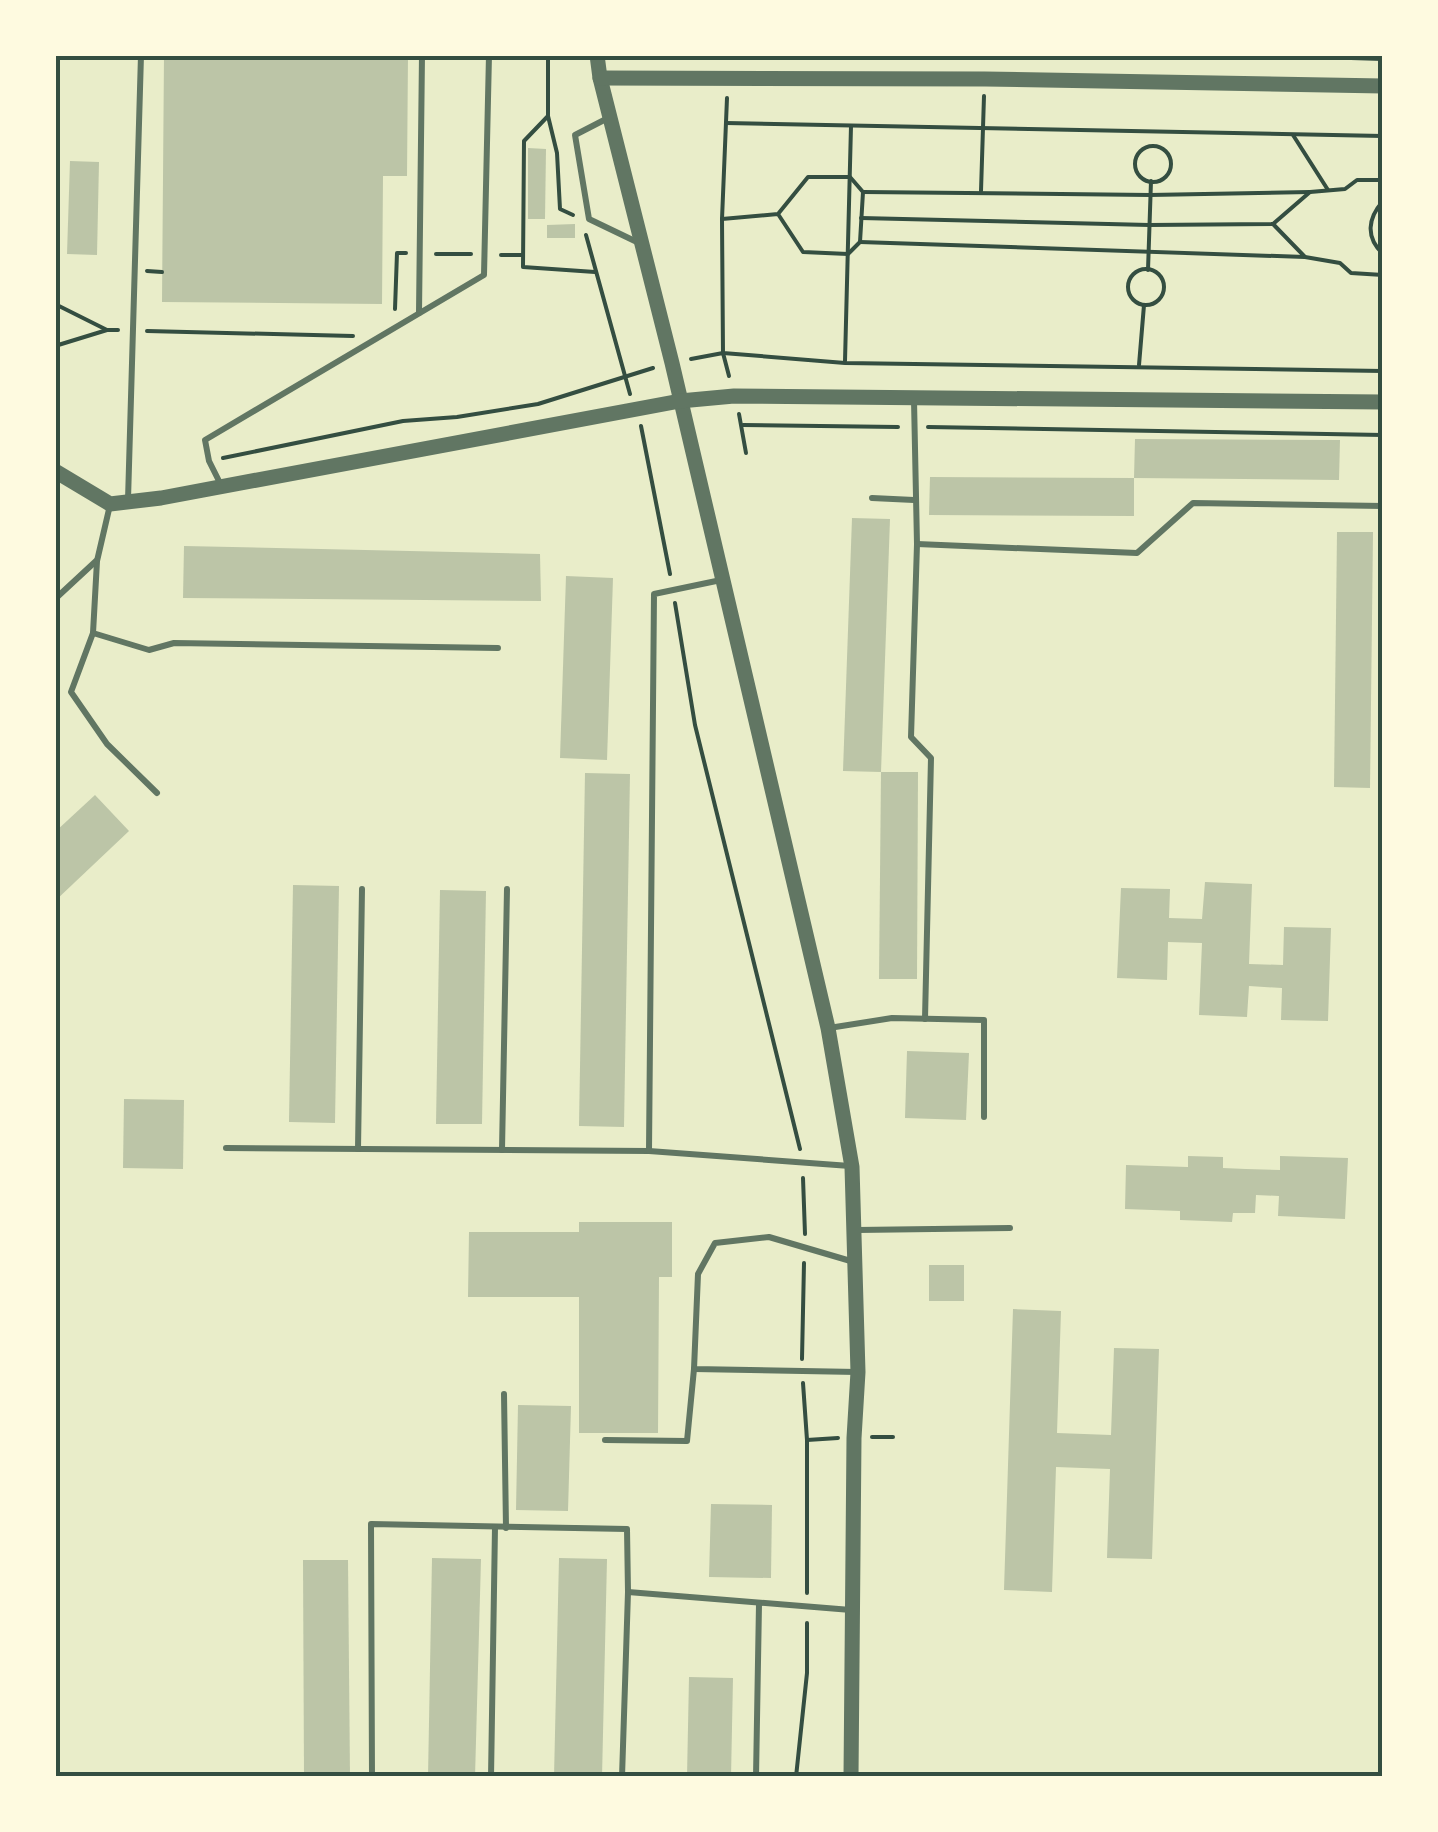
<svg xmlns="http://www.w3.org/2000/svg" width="1438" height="1832" viewBox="0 0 1438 1832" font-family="Roboto,sans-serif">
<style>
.building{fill:#bcc5a7}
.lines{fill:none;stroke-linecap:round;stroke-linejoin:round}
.path{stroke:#344e41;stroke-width:4}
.service{stroke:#617663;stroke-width:6}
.tertiary{stroke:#617663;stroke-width:15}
.neatline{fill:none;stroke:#344e41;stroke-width:4}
</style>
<rect width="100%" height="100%" fill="#e9edc9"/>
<g class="building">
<polygon points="164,55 408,55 407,176 383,176 382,304 162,302"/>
<polygon points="528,148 546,149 545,219 528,219"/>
<polygon points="70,161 99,162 97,255 67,254"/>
<polygon points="575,224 575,238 547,238 547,225"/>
<polygon points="1135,439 1340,440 1339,480 1134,478"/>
<polygon points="930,477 1134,478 1134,516 929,515"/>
<polygon points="852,518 890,519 881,772 843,771"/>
<polygon points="1337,532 1373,532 1370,788 1334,787"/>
<polygon points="184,546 540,554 541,601 183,598"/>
<polygon points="566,576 613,578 607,760 560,758"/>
<polygon points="881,772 918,772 917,979 879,979"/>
<polygon points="585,773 630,774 624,1127 579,1126"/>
<polygon points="95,795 129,831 55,901 55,832"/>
<polygon points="1205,882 1252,884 1249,964 1283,965 1284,927 1331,928 1328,1021 1281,1020 1282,988 1249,986 1247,1017 1199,1015 1202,943 1168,942 1167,980 1117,978 1121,888 1170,889 1169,918 1202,919"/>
<polygon points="293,885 339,886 335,1123 289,1122"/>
<polygon points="440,890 486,891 482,1124 436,1124"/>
<polygon points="907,1051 969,1053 966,1120 905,1118"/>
<polygon points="124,1099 184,1100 183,1169 123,1168"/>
<polygon points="1188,1156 1223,1157 1223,1168 1246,1169 1280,1170 1280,1156 1348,1158 1345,1219 1278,1216 1279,1196 1256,1195 1255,1213 1233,1213 1232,1222 1180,1220 1180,1211 1125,1209 1126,1165 1188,1167"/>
<polygon points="579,1222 672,1222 672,1277 659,1277 658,1433 579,1433 579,1297 468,1297 469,1232 579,1232"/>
<rect x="929" y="1265" width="35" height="36"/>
<polygon points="1013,1309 1061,1311 1057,1433 1111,1435 1114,1348 1159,1349 1152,1559 1107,1558 1110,1469 1056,1467 1052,1592 1004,1590"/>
<polygon points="518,1405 571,1406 568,1511 516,1510"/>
<polygon points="711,1504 772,1505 771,1578 709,1577"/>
<polygon points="432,1558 481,1559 475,1777 428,1777"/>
<polygon points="559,1558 607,1559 602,1777 554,1777"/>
<polygon points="303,1560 348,1560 350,1777 304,1777"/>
<polygon points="689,1677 733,1678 731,1777 687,1777"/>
</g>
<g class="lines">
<g class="path">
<polyline points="548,55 548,116 557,153 560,209 573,215"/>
<polyline points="1253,55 1383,59"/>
<polyline points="727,98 722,219 723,353 845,363 1383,371"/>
<polyline points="548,116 524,141 523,267 595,272"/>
<polyline points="726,123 1383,136"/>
<polyline points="1293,135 1328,190"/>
<circle cx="1153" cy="164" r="18"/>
<polyline points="981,191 984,96"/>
<polyline points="863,192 1150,195 1310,192"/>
<path d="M1383,201C1368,218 1365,237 1383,254"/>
<polyline points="861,218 1149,225 1273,224 1310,192 1345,189 1357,180 1383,180"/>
<polyline points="722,219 778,214 803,252 848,254 860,242 863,192 850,177 808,177 778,214"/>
<polyline points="1273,224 1305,257 1340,263 1351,273 1383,275"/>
<polyline points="586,235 630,394"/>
<polyline points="860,242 1305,257"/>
<polyline points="436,254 471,254"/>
<polyline points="501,255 523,255"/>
<circle cx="1146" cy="287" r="18"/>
<polyline points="1148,270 1151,181"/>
<polyline points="147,271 162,272"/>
<polyline points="55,304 107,330"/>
<polyline points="395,309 397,253 406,253"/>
<polyline points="147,331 353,336"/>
<polyline points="55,346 107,330 118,330"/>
<polyline points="691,359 723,353 729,376"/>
<polyline points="845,361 851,126"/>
<polyline points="1139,365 1144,305"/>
<polyline points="739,414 746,453"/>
<polyline points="743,425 898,427"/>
<polyline points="641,426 670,574"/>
<polyline points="928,427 1383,435"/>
<polyline points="223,458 403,421 457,417 538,404 653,368"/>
<polyline points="675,603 695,725 800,1149"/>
<polyline points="803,1178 805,1234"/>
<polyline points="802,1359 804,1263"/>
<polyline points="803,1383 807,1440 807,1593"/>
<polyline points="872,1437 893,1437"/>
<polyline points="807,1440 838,1438"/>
<polyline points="796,1777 807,1673 807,1623"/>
</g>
<g class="service">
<polyline points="608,118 575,135 589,219 639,243"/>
<polyline points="419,313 422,55"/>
<polyline points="914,400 917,544 911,737 931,758 925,1019"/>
<polyline points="221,485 209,461 205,440 484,275 489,55"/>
<polyline points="872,498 914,500"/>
<polyline points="128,500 141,55"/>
<polyline points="110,505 97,561 93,633 149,650 174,643 498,648"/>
<polyline points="917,544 1137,553 1193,503 1383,506"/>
<polyline points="55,599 96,561"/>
<polyline points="93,633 71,692 107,744 157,793"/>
<polyline points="829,1028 892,1018 984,1020 984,1117"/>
<polyline points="226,1148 649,1151 850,1166"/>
<polyline points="358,1149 362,889"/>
<polyline points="502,1150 507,889"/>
<polyline points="649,1151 654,594 721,580"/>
<polyline points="857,1230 1010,1228"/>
<polyline points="854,1262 769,1237 715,1243 698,1274 694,1369 857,1372"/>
<polyline points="504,1394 506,1528"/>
<polyline points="605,1440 687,1441 694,1369"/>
<polyline points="372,1777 371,1524 627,1529 628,1592 851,1610"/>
<polyline points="491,1777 495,1527"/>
<polyline points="622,1777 628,1592"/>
<polyline points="756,1777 759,1604"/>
</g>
<g class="tertiary">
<polyline points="597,55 600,78 672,363 828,1028 852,1167 858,1372 854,1438 851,1777"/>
<polyline points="600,78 985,79 1383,86"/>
<polyline points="55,471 110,504 161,498 680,401 734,396 1383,402"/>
</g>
</g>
<rect width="1438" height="1832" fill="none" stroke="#fefae0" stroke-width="115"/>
<rect x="58" y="58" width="1322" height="1716" class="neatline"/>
</svg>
